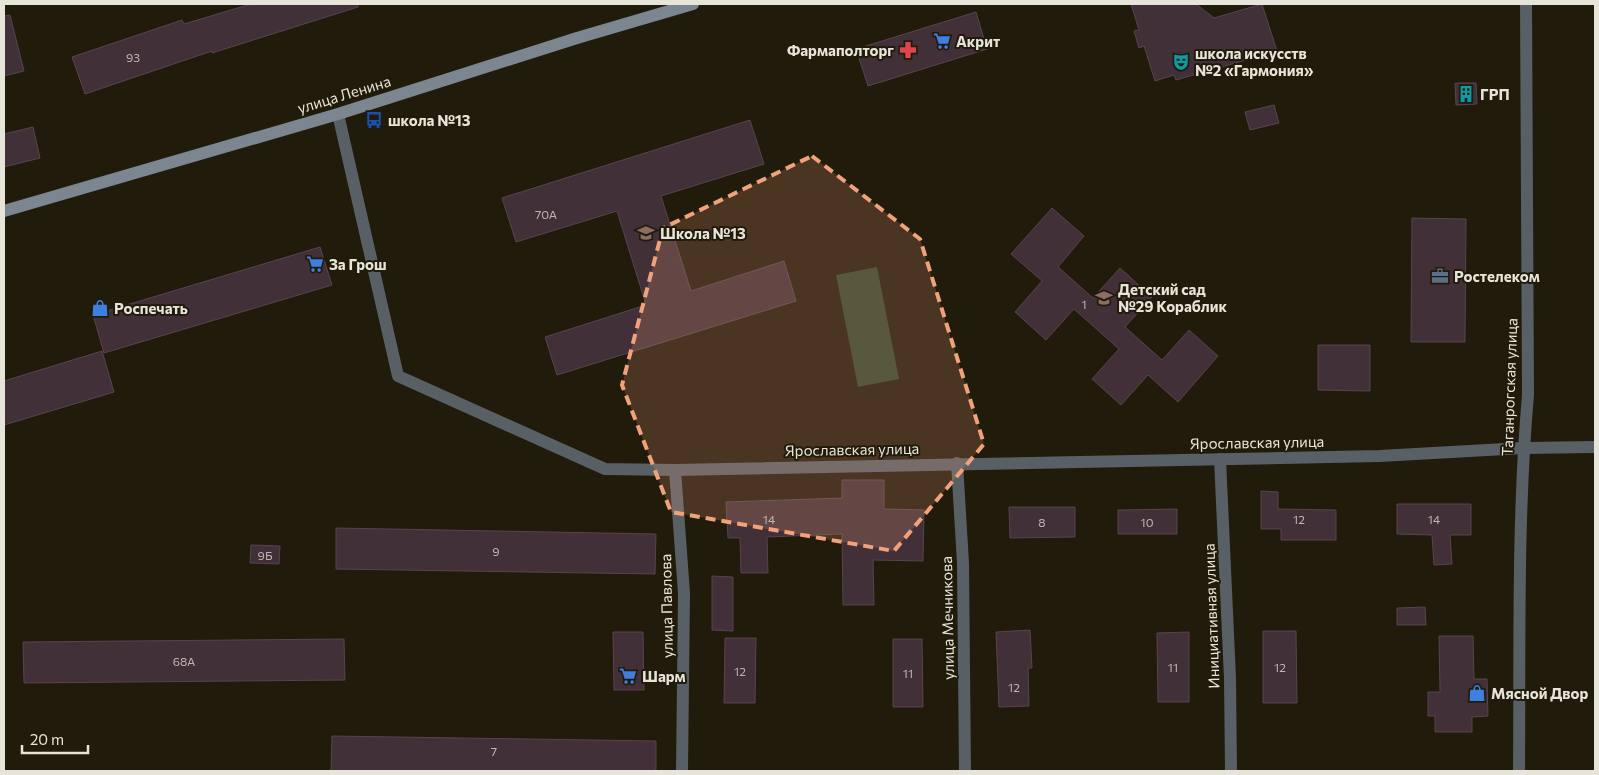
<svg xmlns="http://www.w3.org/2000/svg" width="1599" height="775" viewBox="0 0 1599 775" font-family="Commissioner,sans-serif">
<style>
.pitch{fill:#32462c}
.building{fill:#423038;stroke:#58444d}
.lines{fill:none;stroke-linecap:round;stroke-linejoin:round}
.street{stroke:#585f65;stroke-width:12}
.secondary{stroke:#7b8690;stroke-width:12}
.marked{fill:#f1a27b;fill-opacity:0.2;stroke:#f1a27b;stroke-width:4;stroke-dasharray:10 6;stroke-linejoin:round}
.labels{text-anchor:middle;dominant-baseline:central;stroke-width:4;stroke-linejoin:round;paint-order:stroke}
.number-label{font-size:12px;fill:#beb7b1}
.poi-label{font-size:15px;font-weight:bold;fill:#e7e4d9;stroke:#201b0a;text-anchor:start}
.street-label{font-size:15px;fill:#e7e4d9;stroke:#201b0a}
</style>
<rect width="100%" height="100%" fill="#201b0a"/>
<polygon class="pitch" points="877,267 899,379 858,387 836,275"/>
<g class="building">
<polygon points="251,4 358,4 358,7 212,53 212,51 85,94 72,57 182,20 184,24"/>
<polygon points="1131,4 1196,4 1214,18 1262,4 1277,51 1176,80 1174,75 1155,81 1144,46 1139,48 1134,31 1139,30"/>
<polygon points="976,12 987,49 868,86 856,49"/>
<polygon points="10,15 24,71 4,76 4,16"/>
<polygon points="1455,83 1476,83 1477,104 1456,105"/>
<polygon points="1274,105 1279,123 1250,130 1245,112"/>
<polygon points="750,120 764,164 661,196 691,291 784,261 796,301 557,375 545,337 646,305 617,211 516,242 502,198"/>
<polygon points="33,127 40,158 4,167 4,134"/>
<polygon points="1052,208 1084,236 1058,267 1093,298 1120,268 1152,297 1125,327 1162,360 1189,330 1218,356 1178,402 1148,375 1121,405 1092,379 1119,349 1074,309 1046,340 1015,312 1042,281 1011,254"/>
<polygon points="1412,218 1466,219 1465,342 1411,342"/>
<polygon points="320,247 332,285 104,353 93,315"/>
<polygon points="1318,345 1370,345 1370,391 1318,390"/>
<polygon points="102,351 114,392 4,425 4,381"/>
<polygon points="842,480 884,480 884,509 924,510 923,561 873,560 874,605 843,605 842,534 767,537 768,573 741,573 740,538 728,538 726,502 842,498"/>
<polygon points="1261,491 1278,492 1278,509 1336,510 1336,540 1281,540 1281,529 1261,529"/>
<polygon points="1397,504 1471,504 1471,535 1450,535 1452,564 1434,565 1432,535 1397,534"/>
<polygon points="1009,507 1075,507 1075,537 1010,538"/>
<polygon points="1177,509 1177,534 1118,534 1118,510"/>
<polygon points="336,528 656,534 655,574 336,569"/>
<polygon points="251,545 280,546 279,564 250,563"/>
<polygon points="712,576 733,577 733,631 712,630"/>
<polygon points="1425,607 1426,625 1397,625 1397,608"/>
<polygon points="1030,630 1032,668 1028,668 1029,706 999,707 996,632"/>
<polygon points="1263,631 1296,631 1297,703 1263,703"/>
<polygon points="613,632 643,632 644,690 614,690"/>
<polygon points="1189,632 1189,702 1158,702 1157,633"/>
<polygon points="1439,636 1473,636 1474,679 1487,679 1488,716 1472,717 1472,732 1435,732 1435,716 1428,716 1428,692 1440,692"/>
<polygon points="725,638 756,638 755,703 724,703"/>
<polygon points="344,639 345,680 24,683 23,642"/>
<polygon points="893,639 922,639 923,707 893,707"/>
<polygon points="332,736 656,741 656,771 331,771"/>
</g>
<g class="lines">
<g class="street">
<polyline points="338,114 398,376 605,469 675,470 1380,456 1523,448 1595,447"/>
<polyline points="1220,459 1230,678 1231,771"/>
<polyline points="957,463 963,563 965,771"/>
<polyline points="675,470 684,593 682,771"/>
<path d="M1519,771C1520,646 1517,520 1528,395L1526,4"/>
</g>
<polyline class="secondary" points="4,211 338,114 577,38 693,4"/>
</g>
<path class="marked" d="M812,156L920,239L984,444L894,551L671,512L622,385L663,228Z"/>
<defs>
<g id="supermarket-bare" transform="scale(1.35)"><path d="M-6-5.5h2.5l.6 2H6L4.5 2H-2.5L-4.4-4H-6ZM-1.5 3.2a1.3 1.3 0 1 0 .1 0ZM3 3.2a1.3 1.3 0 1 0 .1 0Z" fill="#3f7fe0" stroke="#201b0a" stroke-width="2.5" paint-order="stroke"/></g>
<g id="pharmacy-bare" transform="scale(1.35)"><path d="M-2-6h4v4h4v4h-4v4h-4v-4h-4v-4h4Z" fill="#e0444e" stroke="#201b0a" stroke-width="2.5" paint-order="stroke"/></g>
<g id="theatre-bare" transform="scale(1.35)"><path d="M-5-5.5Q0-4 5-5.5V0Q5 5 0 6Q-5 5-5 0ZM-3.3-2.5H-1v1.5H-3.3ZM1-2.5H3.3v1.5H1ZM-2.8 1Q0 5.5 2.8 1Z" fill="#0f9aa8" stroke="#201b0a" stroke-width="2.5" paint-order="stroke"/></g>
<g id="building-bare" transform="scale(1.35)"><path d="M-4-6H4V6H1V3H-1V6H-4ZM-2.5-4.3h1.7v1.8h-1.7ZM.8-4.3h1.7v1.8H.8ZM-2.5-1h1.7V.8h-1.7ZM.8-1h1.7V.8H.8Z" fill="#0f9aa8" stroke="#201b0a" stroke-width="2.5" paint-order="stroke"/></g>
<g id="bus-bare" transform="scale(1.35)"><path d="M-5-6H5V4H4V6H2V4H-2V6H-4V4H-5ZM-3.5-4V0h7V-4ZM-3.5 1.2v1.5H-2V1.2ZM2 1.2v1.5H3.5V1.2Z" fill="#1a4fb4" stroke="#201b0a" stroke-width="2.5" paint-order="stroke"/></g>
<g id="school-bare" transform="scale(1.35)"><path d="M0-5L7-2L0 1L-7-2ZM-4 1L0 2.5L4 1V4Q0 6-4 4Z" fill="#8d6e63" stroke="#201b0a" stroke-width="2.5" paint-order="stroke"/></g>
<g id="office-bare" transform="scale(1.35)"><path d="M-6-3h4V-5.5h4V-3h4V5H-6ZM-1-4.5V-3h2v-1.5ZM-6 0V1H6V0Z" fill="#5c6f8a" stroke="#201b0a" stroke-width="2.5" paint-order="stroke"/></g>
<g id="shop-bare" transform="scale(1.35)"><path d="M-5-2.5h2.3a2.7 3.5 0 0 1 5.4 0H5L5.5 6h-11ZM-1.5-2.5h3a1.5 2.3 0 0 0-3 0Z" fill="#3f7fe0" stroke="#201b0a" stroke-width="2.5" paint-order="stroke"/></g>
</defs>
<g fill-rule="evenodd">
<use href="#supermarket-bare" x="942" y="41"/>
<use href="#pharmacy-bare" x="908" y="50"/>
<use href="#theatre-bare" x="1181" y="62"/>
<use href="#building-bare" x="1466" y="94"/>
<use href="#bus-bare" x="374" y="120"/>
<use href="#school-bare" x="646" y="233"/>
<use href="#supermarket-bare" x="315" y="264"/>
<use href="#office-bare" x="1440" y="276"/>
<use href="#school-bare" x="1104" y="298"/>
<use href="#shop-bare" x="100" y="308"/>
<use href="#supermarket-bare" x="628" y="676"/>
<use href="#shop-bare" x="1477" y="693"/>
</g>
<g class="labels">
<g class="number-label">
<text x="133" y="57">93</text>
<text x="546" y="214">70А</text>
<text x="1084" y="304">1</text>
<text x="769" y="519">14</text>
<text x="1299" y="519">12</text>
<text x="1434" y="519">14</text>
<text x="1042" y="522">8</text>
<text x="1147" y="522">10</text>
<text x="496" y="551">9</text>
<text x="265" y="555">9Б</text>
<text x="184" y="661">68А</text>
<text x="1173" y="667">11</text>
<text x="1280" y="667">12</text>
<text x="740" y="671">12</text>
<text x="908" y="673">11</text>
<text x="1014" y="687">12</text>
<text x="494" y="751">7</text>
</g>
<g class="poi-label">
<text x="956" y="41">Акрит</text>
<text x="894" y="50" text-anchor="end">Фармаполторг</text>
<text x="1195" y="53">школа искусств<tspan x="1195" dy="17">№2 «Гармония»</tspan></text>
<text x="1480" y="94">ГРП</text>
<text x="388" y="120">школа №13</text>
<text x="660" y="233">Школа №13</text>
<text x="329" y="264">За Грош</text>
<text x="1454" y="276">Ростелеком</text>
<text x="1118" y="289">Детский сад<tspan x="1118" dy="17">№29 Кораблик</tspan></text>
<text x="114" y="308">Роспечать</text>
<text x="642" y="676">Шарм</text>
<text x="1491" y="693">Мясной Двор</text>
</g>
<g class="street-label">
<text transform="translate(344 94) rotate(-17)">улица Ленина</text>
<text transform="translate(1509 387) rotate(-88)">Таганрогская улица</text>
<text transform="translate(1257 442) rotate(-1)">Ярославская улица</text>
<text transform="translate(852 449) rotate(-1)">Ярославская улица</text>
<text transform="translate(666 606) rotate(-91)">улица Павлова</text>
<text transform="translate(1211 616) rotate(-92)">Инициативная улица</text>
<text transform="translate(947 618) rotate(-91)">улица Мечникова</text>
</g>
</g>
<rect width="1599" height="775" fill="none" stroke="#e7e4d9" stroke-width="10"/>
<path d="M22 745v8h66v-8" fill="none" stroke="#e7e4d9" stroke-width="2.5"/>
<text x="30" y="745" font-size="15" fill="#e7e4d9" stroke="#201b0a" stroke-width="4" paint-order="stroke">20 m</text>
</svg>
